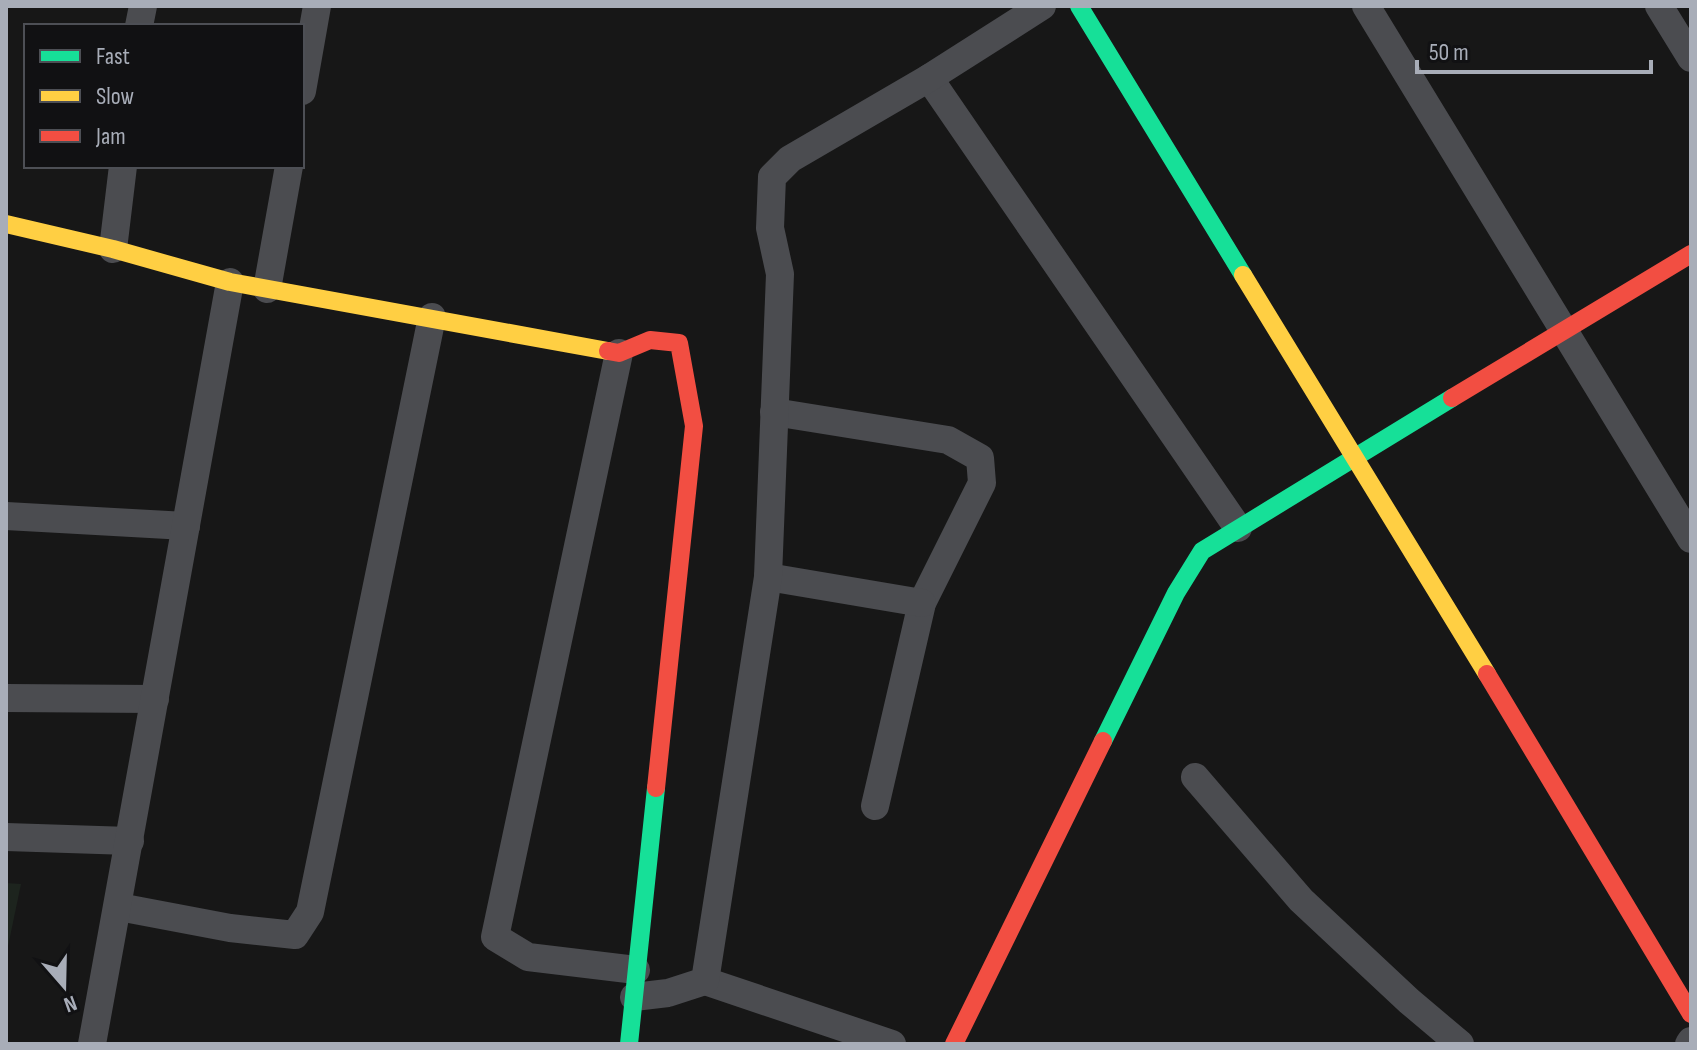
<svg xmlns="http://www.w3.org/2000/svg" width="1697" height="1050" viewBox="0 0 1697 1050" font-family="'Sofia Sans Condensed',sans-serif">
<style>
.green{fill:#1d241e}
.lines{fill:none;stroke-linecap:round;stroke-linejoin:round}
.street{stroke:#4b4c50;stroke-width:28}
.fast{stroke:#16e098;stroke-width:18}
.slow{stroke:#ffcf43;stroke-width:18}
.jam{stroke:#f24e42;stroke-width:18}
</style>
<rect width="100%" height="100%" fill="#171717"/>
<polygon class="green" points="6,883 21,884 6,956"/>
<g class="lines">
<g class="street">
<polyline points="1366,6 1691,539"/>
<polyline points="1659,6 1691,58"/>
<polyline points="139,26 143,6"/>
<polyline points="929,78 1238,528"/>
<polyline points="302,91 317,6"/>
<polyline points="113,249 123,166"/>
<polyline points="267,289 289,166"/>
<polyline points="619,353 495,937 528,957 636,970"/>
<polyline points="774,412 948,440 980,458 982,483 922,603 875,806"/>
<polyline points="6,516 186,526"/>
<polyline points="768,577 922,603"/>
<polyline points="6,698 155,699"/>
<polyline points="1195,777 1301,900 1409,1001 1460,1044"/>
<polyline points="6,837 130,841"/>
<polyline points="119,907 230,928 295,935 310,912 432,317"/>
<polyline points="705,981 892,1044"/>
<polyline points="634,997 668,993 705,981 768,577 780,274 770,228 772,177 790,159 929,78 1042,6"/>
<polyline points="92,1044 230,282"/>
<polyline points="1689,1044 1691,1041"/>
</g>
<g class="fast">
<polyline points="1079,6 1243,275"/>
<polyline points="1103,741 1176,593 1202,551 1452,398"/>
<polyline points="629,1044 656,788"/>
</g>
<g class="slow">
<polyline points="6,224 113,249 230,282 608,351"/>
<polyline points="1243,275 1487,674"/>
</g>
<g class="jam">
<polyline points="608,351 619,353 650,340 679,343 694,426 656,788"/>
<polyline points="1452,398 1691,254"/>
<polyline points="1487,674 1691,1014"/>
<polyline points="954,1044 1103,741"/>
</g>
</g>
<rect width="1697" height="1050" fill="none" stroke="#a8adb8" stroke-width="16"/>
<rect x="24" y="24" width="280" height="144" fill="#111113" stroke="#4d4f55" stroke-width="2"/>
<rect x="40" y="50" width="40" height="12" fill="#16e098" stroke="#4d4f55" stroke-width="2"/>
<text x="96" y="64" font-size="24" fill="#a8adb8">Fast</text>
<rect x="40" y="90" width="40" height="12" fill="#ffcf43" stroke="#4d4f55" stroke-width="2"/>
<text x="96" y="104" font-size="24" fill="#a8adb8">Slow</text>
<rect x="40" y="130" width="40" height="12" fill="#f24e42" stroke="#4d4f55" stroke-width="2"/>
<text x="96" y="144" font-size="24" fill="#a8adb8">Jam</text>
<g transform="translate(64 986) rotate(160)" stroke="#111113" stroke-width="6" paint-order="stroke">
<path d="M0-6L14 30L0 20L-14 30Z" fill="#a8adb8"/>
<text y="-12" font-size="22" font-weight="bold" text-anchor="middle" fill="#a8adb8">N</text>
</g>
<path d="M1417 60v12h234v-12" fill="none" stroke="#a8adb8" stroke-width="4"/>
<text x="1429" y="60" font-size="24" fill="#a8adb8" stroke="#111113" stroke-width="6" paint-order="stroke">50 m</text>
</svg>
